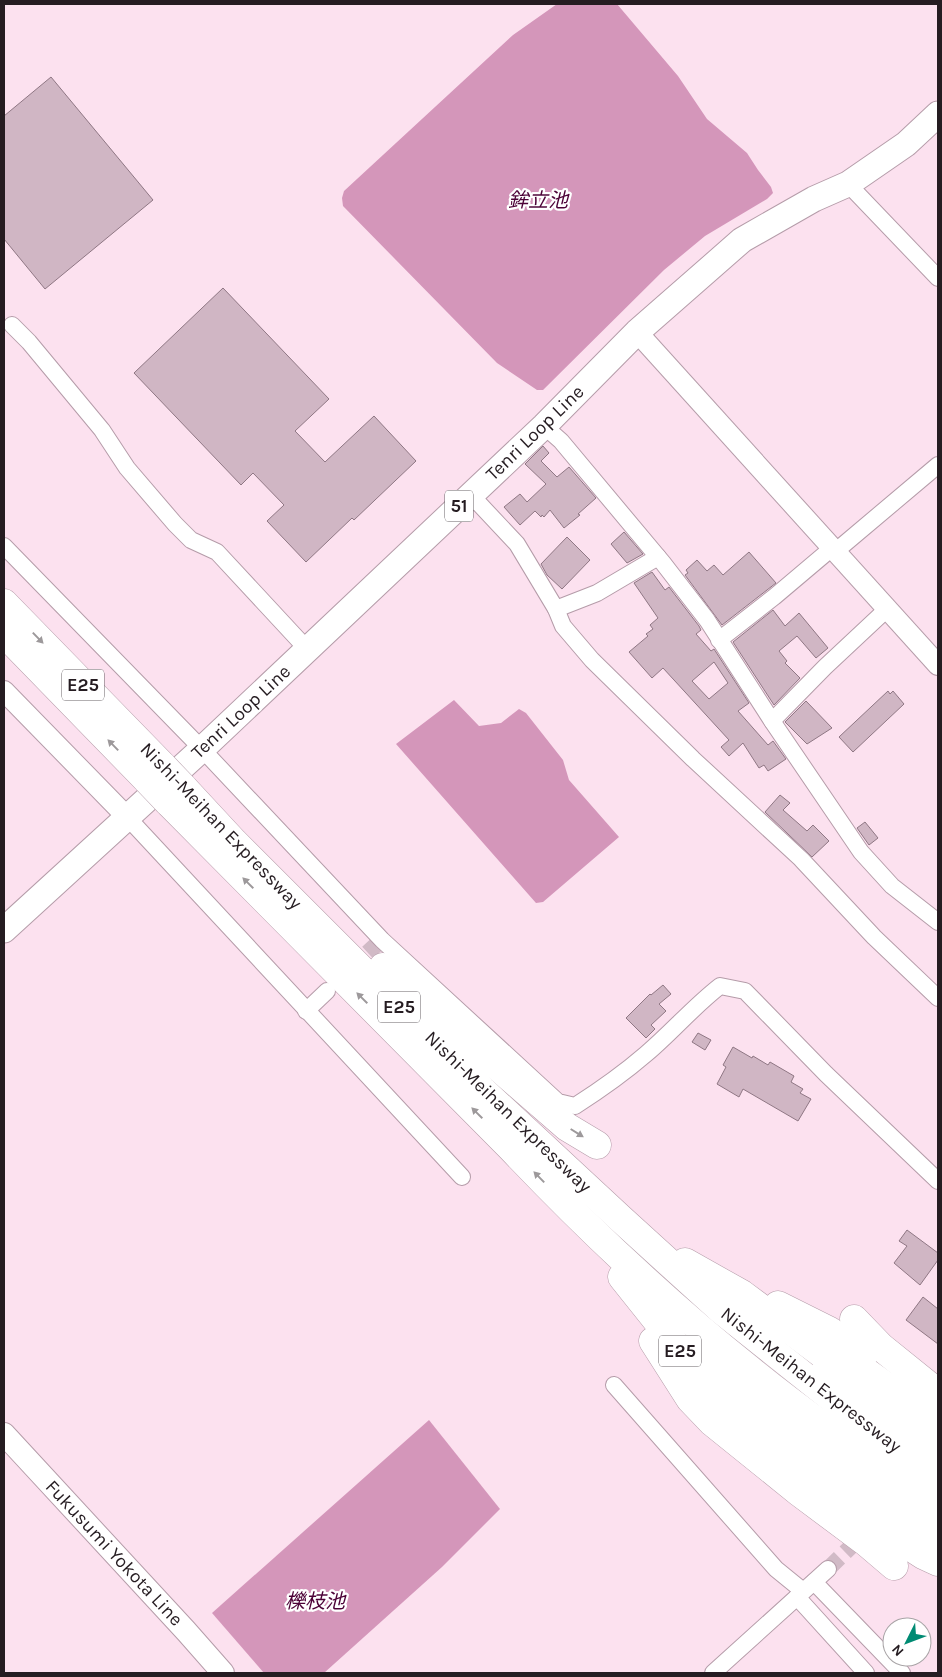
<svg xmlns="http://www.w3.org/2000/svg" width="942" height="1677" viewBox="0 0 942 1677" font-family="Karla,'Noto Sans JP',sans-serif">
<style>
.water{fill:#d496ba}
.building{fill:#d0b6c4;stroke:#8f7784;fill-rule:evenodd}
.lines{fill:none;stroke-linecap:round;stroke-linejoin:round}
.minor-tunnel{stroke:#d1bac6;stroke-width:16;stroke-dasharray:16 8;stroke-linecap:butt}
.minor-casing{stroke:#b59ca9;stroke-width:18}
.tertiary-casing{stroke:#b59ca9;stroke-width:22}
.secondary-casing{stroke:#b59ca9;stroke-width:24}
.primary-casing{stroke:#b59ca9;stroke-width:27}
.motorway-casing{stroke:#b59ca9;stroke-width:29}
.minor{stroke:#fff;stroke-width:16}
.tertiary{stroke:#fff;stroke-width:20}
.secondary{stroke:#fff;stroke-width:22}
.primary{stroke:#fff;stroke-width:25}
.motorway{stroke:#fff;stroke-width:28}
.motorway-bridge-casing{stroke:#b59ca9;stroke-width:29;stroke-linecap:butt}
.motorway-bridge{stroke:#fff;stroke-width:28}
.oneway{fill:#9d999b}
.labels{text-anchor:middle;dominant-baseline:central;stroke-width:4.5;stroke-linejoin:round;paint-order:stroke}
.shield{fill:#fff;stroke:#666064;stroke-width:1}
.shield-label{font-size:18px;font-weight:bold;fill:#251c21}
.street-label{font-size:19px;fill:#251c21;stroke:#fff}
.water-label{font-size:20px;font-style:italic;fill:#4c0237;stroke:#fff}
</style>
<rect width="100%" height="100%" fill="#fce1ef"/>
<g class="water">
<polygon points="557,4 617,4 678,76 707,119 747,153 758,170 771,187 773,193 767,199 705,236 664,270 543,390 537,390 497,363 343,206 342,198 344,191 513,35"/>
<polygon points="454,700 479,726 501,723 519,709 526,713 563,760 569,780 619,837 543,902 536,903 396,744"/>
<polygon points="429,1420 500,1509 442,1567 324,1673 264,1673 212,1613"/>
</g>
<g class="building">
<polygon points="51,77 153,200 45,289 4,239 4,116"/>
<polygon points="223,288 329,399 295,431 325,462 374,416 416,461 354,520 352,518 306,562 267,521 284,505 253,473 241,485 134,373"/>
<polygon points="543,446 549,453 541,461 557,477 569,467 596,498 578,514 580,515 564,528 550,510 544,517 542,515 541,517 535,511 520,525 504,507 520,494 527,502 546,484 525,464"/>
<polygon points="624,532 643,554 627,563 611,544"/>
<polygon points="567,537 590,560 562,589 547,575 541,564"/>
<polygon points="749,552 776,583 722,625 685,575 688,573 686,570 697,560 707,571 714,565 723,575"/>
<path d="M652,572L665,590L669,587L699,626L701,630L696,634L711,651L714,649L749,703L738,711L768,745L773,741L786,759L768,771L764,765L759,768L743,743L729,756L721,747L729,740L663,668L652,678L629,652L648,636L646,634L653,629L650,625L658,618L634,583ZM714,662L728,683L709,699L692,681Z"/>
<polygon points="773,610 785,626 799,613 828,648 816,658 797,636 779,651 787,661 785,663 800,678 774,705 733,642"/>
<polygon points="888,691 890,694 893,691 904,704 853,752 839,737"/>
<polygon points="806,701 832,728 807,744 785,722"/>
<polygon points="780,795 790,803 783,810 807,831 813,825 829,841 812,857 765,812"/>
<polygon points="865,822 878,838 869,845 857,828"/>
<polygon points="663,985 671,994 659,1004 666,1011 651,1025 655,1029 646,1038 626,1018 650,994 651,995"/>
<polygon points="698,1033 711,1040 705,1050 692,1042"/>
<polygon points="733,1047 752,1058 753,1056 768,1065 770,1062 794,1076 791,1082 803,1089 800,1093 811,1099 798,1121 743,1089 739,1097 717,1084 726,1067 723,1065"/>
<polygon points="907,1230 938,1253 938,1260 920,1285 894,1263 907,1246 899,1241"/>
<polygon points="923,1297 938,1309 938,1344 906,1320"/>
</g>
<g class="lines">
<g class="minor-tunnel">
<polyline points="350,969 376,945"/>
<polyline points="828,1569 866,1532"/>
</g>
<g class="minor-casing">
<g id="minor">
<polyline points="848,184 938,278"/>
<polyline points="12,325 29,342 102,430 127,468 175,524 191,540 217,552 307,649"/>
<polyline points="544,426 561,441 663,563 707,620 772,721 861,852 892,886 938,922"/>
<polyline points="471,495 517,544 556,609 563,626 592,660 693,759 801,859 874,937 938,998"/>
<path d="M4,546L202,749L382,940L558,1102L575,1106C600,1090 624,1073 646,1054C672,1032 693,1007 720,986L745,991L826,1074L938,1181"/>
<polyline points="836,551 938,465"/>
<polyline points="556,609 597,593 658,557"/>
<polyline points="719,640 774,597 832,548"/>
<polyline points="772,721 825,667 887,609"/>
<polyline points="128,818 462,1177"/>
<polyline points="306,1011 327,991"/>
<polyline points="614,1385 776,1569 803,1591"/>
<polyline points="814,1582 902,1673"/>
<polyline points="797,1597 866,1673"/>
<polyline points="713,1673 828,1569"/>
</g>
</g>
<g class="tertiary-casing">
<g id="tertiary">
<polyline points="637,332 938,665"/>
<polyline points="4,691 128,818"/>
</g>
</g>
<g class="secondary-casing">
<polyline id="secondary" points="4,1434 186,1631 223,1673"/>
</g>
<g class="primary-casing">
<polyline id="primary" points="4,930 202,749 544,426 637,332 742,240 814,199 848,184 906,144 938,114"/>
</g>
<g class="motorway-casing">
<g id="motorway">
<polyline points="4,603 163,766"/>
<polyline points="4,633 147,780"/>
<polyline points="183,787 234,842 482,1090 621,1219 720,1309 898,1451 938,1479"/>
<path d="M168,802L511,1148C586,1227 664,1301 749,1369C809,1418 874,1462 938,1506"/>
<polyline points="383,967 567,1127 597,1145"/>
<polyline points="685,1262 742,1294 849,1374"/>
<polyline points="622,1277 721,1401 813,1476 906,1544 923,1555 938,1562"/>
<polyline points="778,1305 830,1331 863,1356"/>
<polyline points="854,1319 881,1347 938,1393"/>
<polyline points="653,1341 690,1399 712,1422 800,1493 867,1543 894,1566"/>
<polyline points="838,1352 938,1423"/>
<polyline points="703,1359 763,1410 938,1535"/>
<polyline points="826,1369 938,1454"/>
</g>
</g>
<use href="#minor" class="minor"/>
<use href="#tertiary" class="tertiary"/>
<use href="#secondary" class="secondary"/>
<use href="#primary" class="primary"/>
<use href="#motorway" class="motorway"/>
<g class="motorway-bridge-casing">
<g id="motorway-bridge">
<polyline points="163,766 183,787"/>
<polyline points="147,780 168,802"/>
</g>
</g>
<use href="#motorway-bridge" class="motorway-bridge"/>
</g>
<defs><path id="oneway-solid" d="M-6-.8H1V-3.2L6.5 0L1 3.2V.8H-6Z" transform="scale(1.25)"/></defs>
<g class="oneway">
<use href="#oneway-solid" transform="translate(38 638) rotate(46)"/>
<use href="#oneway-solid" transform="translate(113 745) rotate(-134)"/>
<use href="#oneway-solid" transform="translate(248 883) rotate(-135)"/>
<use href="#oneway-solid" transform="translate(362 998) rotate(-135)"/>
<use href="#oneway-solid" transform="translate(477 1113) rotate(-135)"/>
<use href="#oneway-solid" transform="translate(577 1133) rotate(32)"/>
<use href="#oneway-solid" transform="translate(539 1177) rotate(-134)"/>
</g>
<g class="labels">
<g class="shield">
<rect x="445" y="490.5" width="28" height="31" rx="4"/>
<rect x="62" y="669.5" width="42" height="31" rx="4"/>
<rect x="378" y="991.5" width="42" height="31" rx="4"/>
<rect x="659" y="1335.5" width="42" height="31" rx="4"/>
</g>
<g class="shield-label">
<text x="459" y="506">51</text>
<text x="83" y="685">E25</text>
<text x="399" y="1007">E25</text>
<text x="680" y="1351">E25</text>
</g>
<g class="street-label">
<text transform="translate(535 433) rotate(-44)">Tenri Loop Line</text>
<text transform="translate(241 712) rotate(-43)">Tenri Loop Line</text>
<text transform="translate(221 826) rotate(46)">Nishi-Meihan Expressway</text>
<text transform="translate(508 1112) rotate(44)">Nishi-Meihan Expressway</text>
<text transform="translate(811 1380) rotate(38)">Nishi-Meihan Expressway</text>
<text transform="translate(114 1553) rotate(47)">Fukusumi Yokota Line</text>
</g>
<g class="water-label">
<text x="538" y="200">鉾立池</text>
<text x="315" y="1601">櫟枝池</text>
</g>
</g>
<rect width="942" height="1677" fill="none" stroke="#251c21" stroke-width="10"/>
<g transform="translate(907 1642) rotate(228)"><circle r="24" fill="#ffffff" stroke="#a8a4a6"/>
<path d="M0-4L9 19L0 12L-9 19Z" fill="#008b73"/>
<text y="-8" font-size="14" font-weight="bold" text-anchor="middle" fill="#251c21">N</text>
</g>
</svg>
